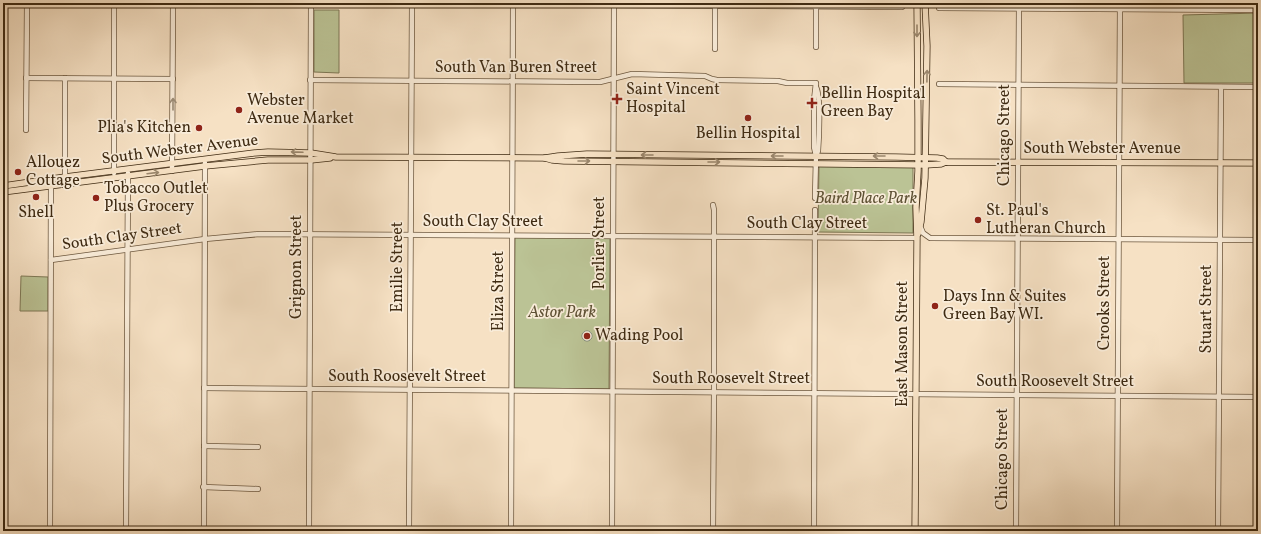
<svg xmlns="http://www.w3.org/2000/svg" width="1261" height="534" viewBox="0 0 1261 534" font-family="Vollkorn,serif">
<style>
.green{fill:#bbc395;stroke:#7d7754}
.water{fill:#9ebcbb;stroke:#788278}
.lines{fill:none;stroke-linecap:round;stroke-linejoin:round}
.minor-casing{stroke:#6d583f;stroke-width:6}
.major-casing{stroke:#3f2b13;stroke-width:7}
.minor{stroke:#f9ecd9;stroke-width:4.5}
.major{stroke:#f6e1c4;stroke-width:5.5}
.oneway{stroke:#9a866c}
.oneway2{stroke:#9c8c76}
.poi-dot{fill:#8f2418;stroke:#f9ecd9;stroke-width:1.5}
.labels{text-anchor:middle;dominant-baseline:central;stroke-width:3.5;stroke-linejoin:round;paint-order:stroke}
.street-label{font-size:16px;fill:#3f2b13;stroke:#f9ecd9}
.poi-label{font-size:16px;fill:#3f2b13;stroke:#f9ecd9;text-anchor:start}
.park-label{font-size:16px;font-style:italic;fill:#5e5134;stroke:#f9ecd9}
</style>
<rect width="100%" height="100%" fill="#f6e1c4"/>
<filter id="stains"><feTurbulence type="fractalNoise" baseFrequency=".005" numOctaves="4"/><feColorMatrix values="0 0 0 0 .2 0 0 0 0 .09 0 0 0 0 .02 0 0 0 .5 -.17"/></filter>
<radialGradient id="worn" r=".72"><stop offset=".6" stop-color="#630" stop-opacity="0"/><stop offset="1" stop-color="#630" stop-opacity=".3"/></radialGradient>
<g class="green">
<polygon points="1225,3 1258,3 1258,6 1229,6 1226,5"/>
<polygon points="314,10 339,10 339,73 314,72"/>
<polygon points="1258,13 1258,83 1184,83 1183,15"/>
<polygon points="819,165 913,167 913,233 818,232"/>
<polygon points="515,237 610,238 609,389 514,388"/>
<polygon points="21,276 48,277 48,311 20,311"/>
</g>
<circle class="water" cx="587" cy="336" r="5"/>
<g class="lines">
<g class="minor-casing">
<g id="minor">
<polyline points="114,3 114,173"/>
<polyline points="287,3 902,7"/>
<polyline points="715,3 715,49"/>
<polyline points="939,8 1258,10"/>
<polyline points="816,47 816,3"/>
<polyline points="26,78 173,79"/>
<polyline points="65,78 65,184"/>
<polyline points="310,80 600,82 632,74 705,76 712,79 717,80 778,81 787,83 816,83 814,100 814,147 816,156 815,198"/>
<polyline points="939,84 1258,87"/>
<path d="M816,87C821,96 819,138 818,151L816,156"/>
<polyline points="26,130 27,3"/>
<polyline points="172,171 173,3"/>
<polyline points="920,226 923,233 930,238 1258,240"/>
<polyline points="51,260 205,239 260,234 917,238"/>
<polyline points="204,388 1258,397"/>
<polyline points="204,446 258,447"/>
<polyline points="203,487 258,489"/>
<polyline points="50,531 51,179"/>
<polyline points="126,531 128,173"/>
<polyline points="204,531 205,163"/>
<polyline points="309,531 311,3"/>
<polyline points="409,531 412,3"/>
<polyline points="511,531 513,3"/>
<polyline points="612,531 614,3"/>
<polyline points="713,531 714,392 714,210 713,205"/>
<polyline points="814,531 815,210"/>
<polyline points="1016,531 1019,3"/>
<polyline points="1117,531 1120,3"/>
<polyline points="1218,531 1221,87"/>
</g>
</g>
<g class="major-casing">
<g id="major">
<polyline points="545,158 558,156 587,154 896,157 937,158 943,159 946,162"/>
<polyline points="3,186 65,177 254,153 268,152 311,153 336,157 545,158 552,160 564,161 925,165 941,164 946,162 1258,163"/>
<polyline points="3,192 205,166 268,160 311,160 330,158"/>
<polyline points="918,234 921,222 925,178 927,46 925,3"/>
<polyline points="915,531 917,238 916,207 918,171 918,120 917,3"/>
</g>
</g>
<use href="#minor" class="minor"/>
<use href="#major" class="major"/>
</g>
<defs><path id="oneway-shaft" d="M-6 0H5M1.5-3L5.5 0L1.5 3" fill="none" stroke-width="1.6" stroke-linecap="round" stroke-linejoin="round"/></defs>
<g class="oneway">
<use href="#oneway-shaft" transform="translate(917 31) rotate(90)"/>
<use href="#oneway-shaft" transform="translate(927 76) rotate(-89)"/>
<use href="#oneway-shaft" transform="translate(297 152) rotate(-178)"/>
<use href="#oneway-shaft" transform="translate(647 155) rotate(-180)"/>
<use href="#oneway-shaft" transform="translate(777 156) rotate(-180)"/>
<use href="#oneway-shaft" transform="translate(879 156) rotate(-180)"/>
<use href="#oneway-shaft" transform="translate(584 161)"/>
<use href="#oneway-shaft" transform="translate(714 162)"/>
<use href="#oneway-shaft" transform="translate(153 173) rotate(-7)"/>
</g>
<use class="oneway2" href="#oneway-shaft" transform="translate(173 104) rotate(-90)"/>
<g class="poi-dot">
<path d="M615 93h4v4h4v4h-4v4h-4v-4h-4v-4h4z"/>
<path d="M810 97h4v4h4v4h-4v4h-4v-4h-4v-4h4z"/>
<circle cx="239" cy="110" r="4"/>
<circle cx="748" cy="118" r="4"/>
<circle cx="199" cy="128" r="4"/>
<circle cx="18" cy="172" r="4"/>
<circle cx="36" cy="197" r="4"/>
<circle cx="96" cy="198" r="4"/>
<circle cx="978" cy="220" r="4"/>
<circle cx="935" cy="306" r="4"/>
<circle cx="587" cy="336" r="4"/>
</g>
<g class="labels">
<g class="street-label">
<text x="516" y="68">South Van Buren Street</text>
<text transform="translate(1005 135) rotate(-90)">Chicago Street</text>
<text x="1102" y="149">South Webster Avenue</text>
<text transform="translate(180 150) rotate(-7)">South Webster Avenue</text>
<text x="483" y="222">South Clay Street</text>
<text x="807" y="224">South Clay Street</text>
<text transform="translate(122 237) rotate(-8)">South Clay Street</text>
<text transform="translate(600 243) rotate(-90)">Porlier Street</text>
<text transform="translate(297 267) rotate(-90)">Grignon Street</text>
<text transform="translate(398 267) rotate(-90)">Emilie Street</text>
<text transform="translate(499 291) rotate(-90)">Eliza Street</text>
<text transform="translate(1105 303) rotate(-90)">Crooks Street</text>
<text transform="translate(1207 309) rotate(-90)">Stuart Street</text>
<text transform="translate(903 344) rotate(-90)">East Mason Street</text>
<text x="407" y="377">South Roosevelt Street</text>
<text x="731" y="379">South Roosevelt Street</text>
<text x="1055" y="382">South Roosevelt Street</text>
<text transform="translate(1003 459) rotate(-90)">Chicago Street</text>
</g>
<g class="poi-label">
<text x="626" y="90">Saint Vincent<tspan x="626" dy="18">Hospital</tspan></text>
<text x="821" y="94">Bellin Hospital<tspan x="821" dy="18">Green Bay</tspan></text>
<text x="247" y="101">Webster<tspan x="247" dy="18">Avenue Market</tspan></text>
<text x="191" y="128" text-anchor="end">Plia's Kitchen</text>
<text x="748" y="134" text-anchor="middle">Bellin Hospital</text>
<text x="26" y="163">Allouez<tspan x="26" dy="18">Cottage</tspan></text>
<text x="104" y="189">Tobacco Outlet<tspan x="104" dy="18">Plus Grocery</tspan></text>
<text x="986" y="211">St. Paul's<tspan x="986" dy="18">Lutheran Church</tspan></text>
<text x="36" y="213" text-anchor="middle">Shell</text>
<text x="943" y="297">Days Inn &amp; Suites<tspan x="943" dy="18">Green Bay WI.</tspan></text>
<text x="595" y="336">Wading Pool</text>
</g>
<g class="park-label">
<text x="866" y="199">Baird Place Park</text>
<text x="562" y="313">Astor Park</text>
</g>
</g>
<rect width="1261" height="534" fill="none" stroke="#f6e1c4" stroke-width="16"/>
<rect x="4" y="4" width="1253" height="526" fill="none" stroke="#3f2b13" stroke-width="2"/>
<rect x="8" y="8" width="1245" height="518" fill="none" stroke="#3f2b13"/>
<rect width="100%" height="100%" filter="url(#stains)"/>
<rect width="100%" height="100%" fill="url(#worn)"/>
</svg>
